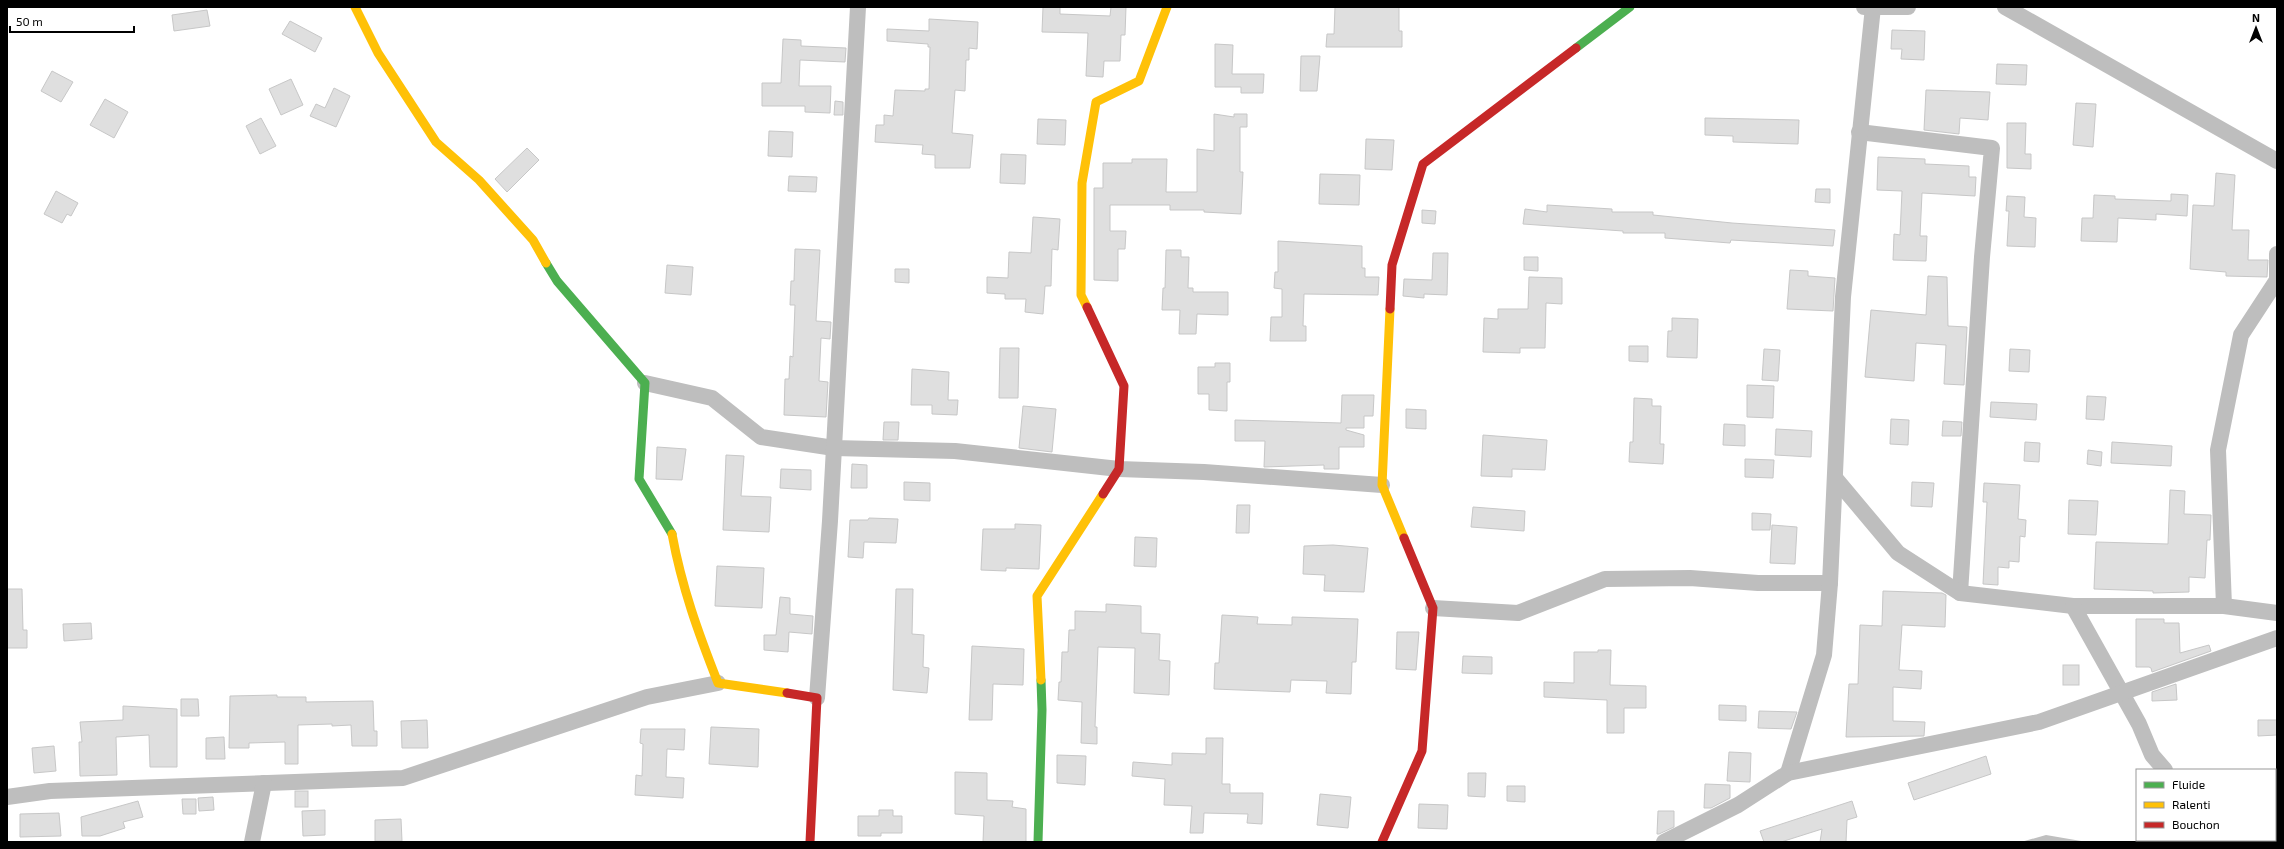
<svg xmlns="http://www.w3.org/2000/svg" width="2284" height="849" viewBox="0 0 2284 849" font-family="'Exo 2',sans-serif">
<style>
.water{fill:#bfbfbf}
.building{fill:#dfdfdf;stroke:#c7c7c7}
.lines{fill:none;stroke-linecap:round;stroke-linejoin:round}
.street{stroke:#bebebe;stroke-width:16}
.fast{stroke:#4caf50;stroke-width:9}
.slow{stroke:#ffc107;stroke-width:9}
.jam{stroke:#c62828;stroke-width:9}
</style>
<rect width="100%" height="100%" fill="#fff"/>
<polygon class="water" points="2046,835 2087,842 2021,842"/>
<g class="building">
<polygon points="1043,7 1060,7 1060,14 1110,16 1111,7 1126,7 1125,35 1121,35 1120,61 1104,61 1103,77 1086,76 1088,33 1042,32"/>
<polygon points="1335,7 1399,7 1399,31 1402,31 1402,47 1326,47 1327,34 1334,34"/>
<polygon points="207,10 210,26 174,31 172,15"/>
<polygon points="929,19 978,22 977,49 969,48 969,60 966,60 965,91 955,90 952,133 973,135 970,168 935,168 935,155 922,154 923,145 875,142 876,125 884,125 884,115 893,116 895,90 925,91 925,89 929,89 930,47 928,47 928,44 887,41 887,29 929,31"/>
<polygon points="290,21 322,38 315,52 282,34"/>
<polygon points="1892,30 1925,31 1924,60 1901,59 1902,49 1891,49"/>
<polygon points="783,39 801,40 801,46 846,48 845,62 800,60 799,86 831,86 830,113 805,112 805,106 762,106 762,83 781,83"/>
<polygon points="1215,44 1233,45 1232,74 1264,74 1263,93 1241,93 1241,87 1215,87"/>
<polygon points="1301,56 1320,56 1317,91 1300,91"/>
<polygon points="1997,64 2027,65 2026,85 1996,84"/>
<polygon points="52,71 73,82 61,102 41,91"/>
<polygon points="291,79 303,105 281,115 269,89"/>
<polygon points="334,88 350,96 336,127 310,116 316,104 325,108"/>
<polygon points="1926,90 1990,92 1988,120 1960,118 1959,134 1924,130"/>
<polygon points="105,99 128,112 114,138 90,125"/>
<polygon points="835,101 843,102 843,115 834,115"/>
<polygon points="2076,103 2096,104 2093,147 2073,145"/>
<polygon points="1214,114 1234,117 1234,114 1247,114 1247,127 1240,127 1240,172 1243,172 1241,214 1204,212 1204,210 1170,210 1170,205 1110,205 1110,231 1126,231 1125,249 1118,249 1118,281 1094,280 1094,188 1103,188 1103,163 1132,163 1132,159 1167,159 1166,192 1197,192 1197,149 1214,151"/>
<polygon points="261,118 276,146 260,154 246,126"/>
<polygon points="1705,118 1799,120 1798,144 1733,142 1733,136 1705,135"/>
<polygon points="1038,119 1066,120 1065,145 1037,144"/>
<polygon points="2007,123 2026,123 2025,154 2031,154 2031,169 2007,168"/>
<polygon points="769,131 793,132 792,157 768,156"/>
<polygon points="1366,139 1394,140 1392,170 1365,169"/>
<polygon points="527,148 539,160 507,192 495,179"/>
<polygon points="1001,154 1026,155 1025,184 1000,183"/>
<polygon points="1878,157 1925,159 1925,164 1969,166 1969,177 1976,177 1975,196 1922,193 1920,236 1927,236 1926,261 1893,260 1894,234 1900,235 1902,191 1877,190"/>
<polygon points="2216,173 2235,175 2232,230 2249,230 2248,260 2268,260 2267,277 2226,276 2226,272 2190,269 2193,205 2214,206"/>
<polygon points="1320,174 1360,175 1359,205 1319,204"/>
<polygon points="789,176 817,177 816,192 788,191"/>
<polygon points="1816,189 1830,189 1830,203 1815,202"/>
<polygon points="56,191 78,203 71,216 67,214 62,223 44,214"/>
<polygon points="2171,194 2188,195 2187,216 2156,214 2156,220 2118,218 2117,242 2081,241 2082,218 2093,218 2094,195 2115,196 2115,199 2171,201"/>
<polygon points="2007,196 2025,197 2024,217 2036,218 2035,247 2007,246 2009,211 2006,211"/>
<polygon points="1547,205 1612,209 1612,212 1653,212 1653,215 1732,223 1835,230 1833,246 1731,240 1730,243 1665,238 1665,233 1623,233 1623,231 1523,224 1525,209 1547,212"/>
<polygon points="1422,210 1436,211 1435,224 1422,223"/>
<polygon points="1033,217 1060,219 1058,250 1052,249 1051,286 1045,286 1043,314 1025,312 1026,299 1005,299 1005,294 987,293 987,277 1008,278 1009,252 1031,253"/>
<polygon points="1278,241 1362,246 1362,268 1365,268 1365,277 1379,277 1378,295 1304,294 1303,326 1306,326 1306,341 1270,341 1271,317 1282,317 1282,289 1274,288 1275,272 1278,272"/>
<polygon points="795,249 820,250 816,321 831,322 830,339 821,338 819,381 828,382 826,417 784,415 785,379 789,379 790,356 793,357 795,305 790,305 791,281 794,281"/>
<polygon points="1166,250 1181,250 1181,257 1189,257 1188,288 1193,288 1193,292 1228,292 1228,315 1197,314 1196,334 1179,334 1180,310 1162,310 1163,288 1165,288"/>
<polygon points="1433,253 1448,253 1447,295 1424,294 1424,298 1403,296 1404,279 1432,280"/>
<polygon points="1524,257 1538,257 1538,271 1524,270"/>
<polygon points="667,265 693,267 691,295 665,293"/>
<polygon points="895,269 909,269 909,283 895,282"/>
<polygon points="1790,270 1808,271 1808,276 1835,278 1833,311 1787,309"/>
<polygon points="1928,276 1947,277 1948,326 1967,327 1964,385 1944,384 1946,345 1916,343 1914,381 1865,377 1871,310 1926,315"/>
<polygon points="1529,277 1562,278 1562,304 1546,303 1545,348 1520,348 1520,353 1483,352 1484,318 1498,319 1498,309 1528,309"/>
<polygon points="1672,318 1698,319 1697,358 1667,357 1668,331 1672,331"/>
<polygon points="1629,346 1648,346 1648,362 1629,361"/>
<polygon points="1000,348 1019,348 1018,398 999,398"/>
<polygon points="1764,349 1780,350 1778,381 1762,380"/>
<polygon points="2010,349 2030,350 2029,372 2009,371"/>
<polygon points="1215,363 1230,363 1230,382 1227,382 1227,411 1209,410 1209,394 1198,394 1198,367 1215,367"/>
<polygon points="912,369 949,372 948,400 958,400 957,415 932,414 932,405 911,405"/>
<polygon points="1747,385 1774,386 1773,418 1747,417"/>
<polygon points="1342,395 1374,395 1373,416 1364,416 1364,428 1346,428 1346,430 1364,435 1364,447 1339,447 1339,469 1324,469 1324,465 1264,467 1265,441 1235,441 1235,420 1341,423"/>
<polygon points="2087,396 2106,397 2104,420 2086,419"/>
<polygon points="1634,398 1652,399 1652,406 1661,406 1660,444 1664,444 1663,464 1629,462 1630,442 1633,442"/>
<polygon points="1991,402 2037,404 2036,420 1990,417"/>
<polygon points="1023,406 1056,409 1052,452 1019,448"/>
<polygon points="1406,409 1426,410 1426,429 1406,428"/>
<polygon points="1891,419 1909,420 1908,445 1890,444"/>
<polygon points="1943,421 1962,422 1961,436 1942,436"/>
<polygon points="884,422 899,422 898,440 883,440"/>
<polygon points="1724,424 1745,425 1745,446 1723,445"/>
<polygon points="1776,429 1812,431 1811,457 1775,455"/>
<polygon points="1483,435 1547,440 1545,470 1512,469 1512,477 1481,476"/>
<polygon points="2025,442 2040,443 2039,462 2024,461"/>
<polygon points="2112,442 2172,446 2171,466 2111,463"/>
<polygon points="657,447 686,449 682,480 656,479"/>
<polygon points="2088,450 2102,452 2101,466 2087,464"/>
<polygon points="726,455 744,456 741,496 771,497 769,532 723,530"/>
<polygon points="1745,459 1774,460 1773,478 1745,477"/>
<polygon points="852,464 867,465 867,488 851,488"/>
<polygon points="781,469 811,470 811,490 780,488"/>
<polygon points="904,482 930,483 930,501 904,500"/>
<polygon points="1912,482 1934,483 1932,507 1911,506"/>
<polygon points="1984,483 2020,485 2018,519 2026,520 2025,537 2020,536 2019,562 2009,561 2009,568 1998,567 1998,585 1983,584 1987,502 1983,502"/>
<polygon points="2170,490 2185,491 2184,514 2211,515 2210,540 2207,540 2205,578 2189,577 2189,592 2153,593 2153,591 2094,589 2096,542 2168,544"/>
<polygon points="2069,500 2098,501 2096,535 2068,534"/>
<polygon points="1237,505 1250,505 1249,533 1236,533"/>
<polygon points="1473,507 1525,511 1524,531 1471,527"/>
<polygon points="1752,513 1771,514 1770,530 1752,530"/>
<polygon points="869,518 898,519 896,543 864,542 863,558 848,557 850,520 868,520"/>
<polygon points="1015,524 1041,525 1039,569 1006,568 1006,571 981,570 983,529 1015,529"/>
<polygon points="1772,525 1797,527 1795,564 1770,563"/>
<polygon points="1135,537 1157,538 1156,567 1134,566"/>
<polygon points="1333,545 1368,548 1364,592 1324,591 1325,575 1303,574 1304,546"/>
<polygon points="717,566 764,568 762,608 715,606"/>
<polygon points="7,589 22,589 23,630 27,630 27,648 7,648"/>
<polygon points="896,589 913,589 912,634 924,635 923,667 929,668 927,693 893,690"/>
<polygon points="1883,591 1942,593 1946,595 1945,627 1902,625 1899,670 1922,671 1921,689 1893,687 1893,721 1925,722 1924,736 1846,737 1849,684 1858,684 1860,625 1882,626"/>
<polygon points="780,597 790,598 790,614 813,616 812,634 789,632 788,652 764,650 764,635 776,635"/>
<polygon points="1106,604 1141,606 1141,633 1160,634 1159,660 1170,661 1169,695 1134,693 1135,648 1098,647 1095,727 1097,727 1097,744 1081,743 1082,702 1058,700 1059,682 1061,682 1062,652 1068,652 1069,630 1075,630 1075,611 1106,612"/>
<polygon points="1222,615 1258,617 1257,624 1292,625 1292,617 1358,619 1356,662 1352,662 1351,694 1326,693 1327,681 1291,680 1290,692 1214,689 1215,663 1219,663"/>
<polygon points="2136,619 2164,619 2164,623 2179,623 2180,653 2209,645 2211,651 2152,672 2151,668 2149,667 2136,667"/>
<polygon points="91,623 92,639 64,641 63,624"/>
<polygon points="1397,632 1419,632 1416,670 1396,669"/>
<polygon points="972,646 1024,649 1023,685 993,684 992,720 969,720"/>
<polygon points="1598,650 1611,650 1610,685 1646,686 1646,708 1624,708 1624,733 1607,733 1607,700 1544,697 1544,682 1574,683 1574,652 1598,652"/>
<polygon points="1463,656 1492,657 1492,674 1462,673"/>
<rect x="2063" y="665" width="16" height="20"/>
<polygon points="2176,684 2177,700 2152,701 2152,692"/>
<polygon points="277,695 277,697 306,697 306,702 373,701 374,731 377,731 377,746 352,746 351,725 332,726 332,724 298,725 298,764 285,764 285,742 249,743 249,748 229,748 230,696"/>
<polygon points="181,699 198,699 199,716 181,716"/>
<polygon points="1719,705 1746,706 1746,721 1719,720"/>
<polygon points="123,706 177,709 177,767 150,767 149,735 116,737 117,775 80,776 79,742 82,742 80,722 123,720"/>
<polygon points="1759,711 1797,712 1791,729 1758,728"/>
<polygon points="427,720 428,748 402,748 401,721"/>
<polygon points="2258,720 2277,720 2277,735 2258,736"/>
<polygon points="711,727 759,729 758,767 709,764"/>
<polygon points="641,729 685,729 684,750 667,749 666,777 684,778 683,798 635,795 636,775 642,776 643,744 640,743"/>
<polygon points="224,737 225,759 206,759 206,738"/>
<polygon points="1206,738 1223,738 1222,784 1230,784 1230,793 1263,793 1262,824 1247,823 1248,814 1204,813 1203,833 1190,833 1192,806 1164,805 1165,779 1132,776 1133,762 1172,765 1172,753 1206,754"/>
<polygon points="54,746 56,771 34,773 32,748"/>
<polygon points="1729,752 1751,753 1750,782 1727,781"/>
<polygon points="1057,755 1086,756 1085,785 1057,783"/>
<polygon points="1986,756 1991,774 1914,800 1908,783"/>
<polygon points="955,772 987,773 987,800 1013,801 1012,807 1026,809 1026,842 983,842 984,816 955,814"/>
<polygon points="1468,773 1486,773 1485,797 1468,796"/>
<polygon points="1705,784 1730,785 1730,798 1711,808 1704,808"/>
<polygon points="1507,786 1525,786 1525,802 1507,801"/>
<rect x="295" y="791" width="13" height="16"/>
<polygon points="1320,794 1351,797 1348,828 1317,825"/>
<polygon points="213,797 214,810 199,811 198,798"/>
<polygon points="182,799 196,799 196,814 183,814"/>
<polygon points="138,801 143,817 123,822 125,828 100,836 82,836 81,817"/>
<polygon points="1852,801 1857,817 1847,820 1846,842 1820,842 1822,829 1781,842 1764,842 1760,831"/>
<polygon points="1419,804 1448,805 1447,829 1418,828"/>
<polygon points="325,810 325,835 303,836 302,811"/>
<polygon points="879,810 893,810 893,816 902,816 902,833 881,833 881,836 858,836 858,816 879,816"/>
<polygon points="1658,811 1674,811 1674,827 1659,834 1657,834"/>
<polygon points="59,813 61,836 20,837 20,814"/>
<polygon points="401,819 402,841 375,841 375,820"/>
</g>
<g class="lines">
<g class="street">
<polyline points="1864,7 1908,7"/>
<polyline points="2005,7 2277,161"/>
<polyline points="1859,132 1992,148 1982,257 1960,593"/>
<polyline points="645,383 712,398 761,437 834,448 955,451 1119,469 1204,472 1382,485"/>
<polyline points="1835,478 1898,553 1960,593 2073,606 2224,606 2277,613"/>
<polyline points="2073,606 2139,724 2152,755 2165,770"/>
<polyline points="2224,606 2218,450 2241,335 2277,280 2277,254"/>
<polyline points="1433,608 1518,613 1605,579 1690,578 1758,583 1830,583"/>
<polyline points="817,698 830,521 858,7"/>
<polyline points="1788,773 1824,655 1830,583 1843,297 1873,7"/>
<polyline points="7,797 50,791 403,778 647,697 718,683"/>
<polyline points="2221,840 2221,842"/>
<polyline points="252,842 264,783"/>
<polyline points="1664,842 1738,805 1788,773 2039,722 2277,638"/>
</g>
<g class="fast">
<polyline points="1576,48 1630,7"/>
<polyline points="546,263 557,281 645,383 639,479 672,534"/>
<polyline points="1038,842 1042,710 1041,680"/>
</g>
<g class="slow">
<polyline points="355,7 378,53 436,142 479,180 533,240 546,263"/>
<polyline points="1087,307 1081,295 1082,183 1096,102 1139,81 1167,7"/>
<polyline points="1390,309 1382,485 1404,538"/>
<path d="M672,534C682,588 698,632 718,683L787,693"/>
<polyline points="1041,680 1037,596 1103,494"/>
</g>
<g class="jam">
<polyline points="1087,307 1124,386 1119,469 1103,494"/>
<polyline points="1390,309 1392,265 1423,164 1576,48"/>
<polyline points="787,693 817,698 810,842"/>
<polyline points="1382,842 1422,751 1433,608 1404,538"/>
</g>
</g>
<rect width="2284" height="849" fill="none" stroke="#000000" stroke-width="16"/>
<rect x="2136" y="769" width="140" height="72" fill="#ffffff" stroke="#999999"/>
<rect x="2144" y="782" width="20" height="6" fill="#4caf50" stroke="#999999"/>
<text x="2172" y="789" font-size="12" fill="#000000">Fluide</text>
<rect x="2144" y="802" width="20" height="6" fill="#ffc107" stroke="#999999"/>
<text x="2172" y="809" font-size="12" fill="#000000">Ralenti</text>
<rect x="2144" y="822" width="20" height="6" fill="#c62828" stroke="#999999"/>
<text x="2172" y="829" font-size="12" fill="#000000">Bouchon</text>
<g transform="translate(2256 28)" stroke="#ffffff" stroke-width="3" paint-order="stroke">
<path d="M0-3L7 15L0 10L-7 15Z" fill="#000000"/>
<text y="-6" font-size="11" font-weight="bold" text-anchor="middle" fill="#000000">N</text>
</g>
<path d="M10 26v6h124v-6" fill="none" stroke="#000000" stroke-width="2"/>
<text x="16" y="26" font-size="12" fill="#000000" stroke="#ffffff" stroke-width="3" paint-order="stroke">50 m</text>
</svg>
